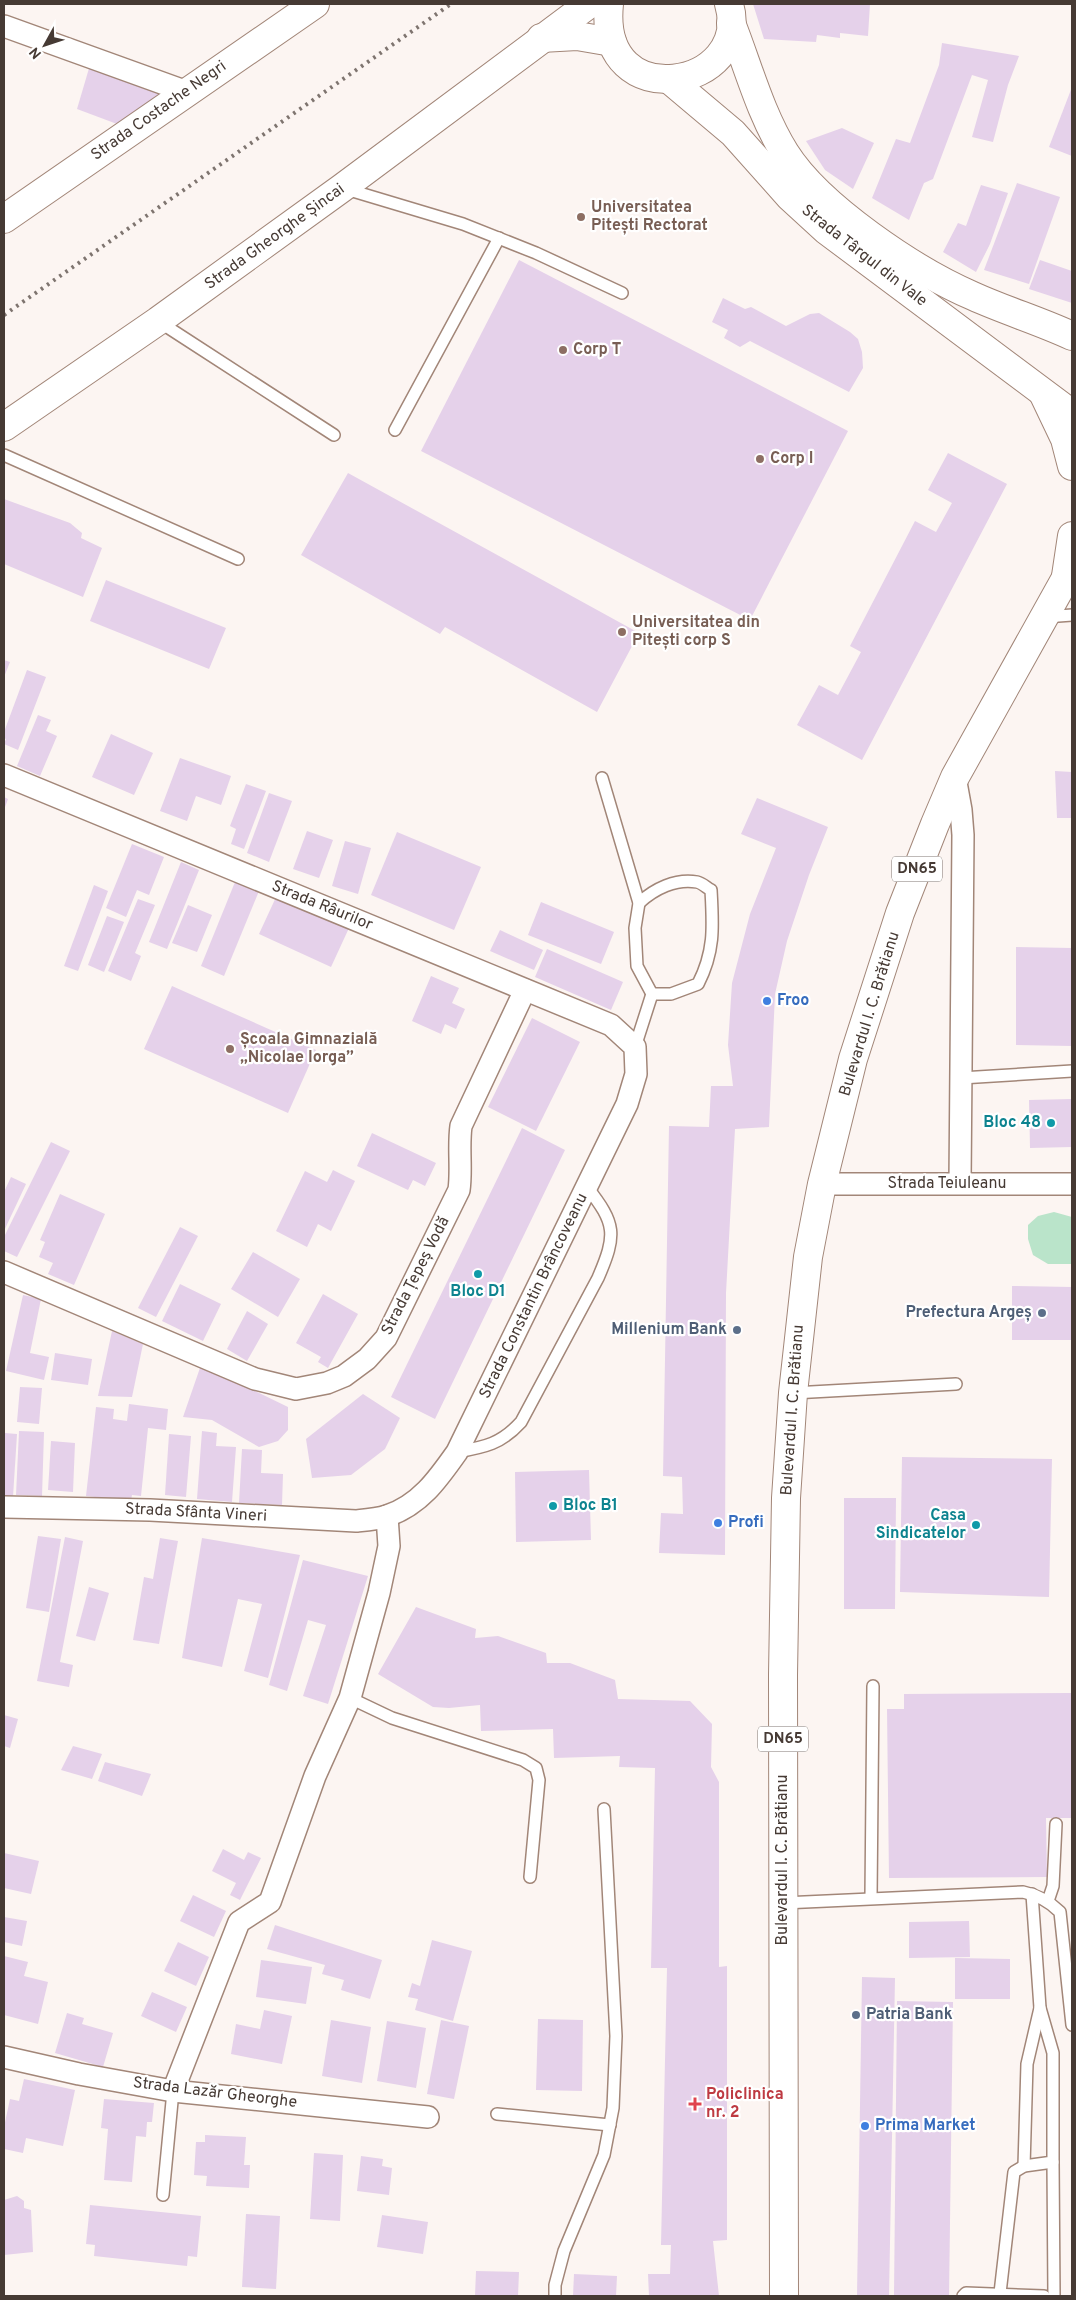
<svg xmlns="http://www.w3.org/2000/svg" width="1076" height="2300" viewBox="0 0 1076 2300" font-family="Overpass,sans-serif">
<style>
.green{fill:#bae4ca}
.building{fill:#e5d1ea}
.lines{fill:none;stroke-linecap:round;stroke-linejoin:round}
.service-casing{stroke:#a28678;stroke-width:14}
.minor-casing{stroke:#a28678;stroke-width:24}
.secondary-casing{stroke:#a28678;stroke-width:30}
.primary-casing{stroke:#a28678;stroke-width:30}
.service{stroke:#fff;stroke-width:11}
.minor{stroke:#fff;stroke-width:21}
.secondary{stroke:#fff;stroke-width:28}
.primary{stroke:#fff;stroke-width:28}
.rail{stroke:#7e746f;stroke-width:4;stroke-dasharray:2.5 5;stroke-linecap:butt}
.education-dot{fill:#8d6e63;stroke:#fff;stroke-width:2}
.shop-dot{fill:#3f7fe0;stroke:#fff;stroke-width:2}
.culture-dot{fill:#0f9aa8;stroke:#fff;stroke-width:2}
.service-dot{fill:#5c6f8a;stroke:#fff;stroke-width:2}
.health-dot{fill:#e0444e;stroke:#fff;stroke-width:2}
.labels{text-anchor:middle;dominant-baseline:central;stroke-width:4.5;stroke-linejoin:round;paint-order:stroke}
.shield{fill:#fff;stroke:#7e7571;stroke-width:1}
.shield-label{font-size:15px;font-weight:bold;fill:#463a34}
.street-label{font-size:16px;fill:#463a34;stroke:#fff}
.education-label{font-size:16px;font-weight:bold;fill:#785e54;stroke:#fff;text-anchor:start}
.shop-label{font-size:16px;font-weight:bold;fill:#366cbe;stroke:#fff;text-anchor:start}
.culture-label{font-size:16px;font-weight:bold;fill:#0d838f;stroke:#fff;text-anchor:end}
.service-label{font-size:16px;font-weight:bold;fill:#4e5e75;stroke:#fff;text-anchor:end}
.health-label{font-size:16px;font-weight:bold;fill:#be3a42;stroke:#fff;text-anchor:start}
</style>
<rect width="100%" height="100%" fill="#fcf5f2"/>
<polygon class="green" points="1054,1212 1072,1217 1072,1264 1048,1264 1033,1255 1028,1239 1028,1225 1038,1216"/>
<g class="building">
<polygon points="753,4 870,4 868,36 840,33 840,38 817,35 816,42 764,39"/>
<polygon points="942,43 1019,56 1008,85 993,142 972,137 988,80 972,75 933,179 924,183 909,220 872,198 896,139 910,143 939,65"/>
<polygon points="90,65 152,85 161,95 117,124 77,109"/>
<polygon points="1072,87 1072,156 1049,147"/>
<polygon points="842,128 874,143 853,189 825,170 806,141"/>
<polygon points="1017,183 1060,197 1029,284 984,270"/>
<polygon points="981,185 1008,193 990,244 976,272 943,252 958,223 966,226"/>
<polygon points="519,260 848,431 750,620 421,451"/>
<polygon points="1040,260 1072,271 1072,303 1029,289"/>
<polygon points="723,298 745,309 751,307 786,326 810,314 819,313 850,332 858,339 862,352 863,368 849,392 750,341 740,347 724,338 728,330 712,322"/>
<polygon points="948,453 1007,484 862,760 797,725 819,685 838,695 861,652 850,646 915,521 936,532 952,503 928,490"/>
<polygon points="348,473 639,633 597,712 445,627 440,634 301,555"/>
<polygon points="4,499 70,523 82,533 81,538 102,548 83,597 4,564"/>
<polygon points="106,580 226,628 209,669 90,621"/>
<polygon points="4,660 10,662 4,677"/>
<polygon points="27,670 46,677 18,750 4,744 6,739 4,738 4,732"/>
<polygon points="38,715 51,720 46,731 57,736 40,776 17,766"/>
<polygon points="111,734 153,753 134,795 92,777"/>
<polygon points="180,758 231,776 221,805 196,796 187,821 160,811"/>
<polygon points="1055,771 1072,772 1072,818 1057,818"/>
<polygon points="246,784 266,791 244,849 231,844 236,829 230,826"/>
<polygon points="269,793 292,801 269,862 247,853"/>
<polygon points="4,797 8,799 4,810"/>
<polygon points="757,798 828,827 809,875 787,941 775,994 769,1127 735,1129 726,1293 725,1555 659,1553 661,1513 683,1514 682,1477 663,1476 669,1126 709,1127 711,1086 733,1086 728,1045 732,983 750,914 776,848 741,834"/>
<polygon points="307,831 333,840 319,878 293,869"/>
<polygon points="397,832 481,867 454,930 371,895"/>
<polygon points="345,841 371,848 358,894 332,886"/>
<polygon points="132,844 164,857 149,895 137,890 126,917 106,908"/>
<polygon points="181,862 199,870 167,949 149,942"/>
<polygon points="235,882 259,891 224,976 201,966"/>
<polygon points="94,885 108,891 78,971 64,966"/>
<polygon points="277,895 349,928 331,967 259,934"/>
<polygon points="138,899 155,905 135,953 141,956 131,981 108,971"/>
<polygon points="541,902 614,932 601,964 528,935"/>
<polygon points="188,905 212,915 197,952 172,943"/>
<polygon points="107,916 124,922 104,972 88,965"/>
<polygon points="500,930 543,950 534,970 490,951"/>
<polygon points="1016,947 1072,948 1072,1046 1016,1045"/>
<polygon points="547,949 623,982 611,1010 535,977"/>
<polygon points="431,976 459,988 452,1003 465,1009 456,1029 445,1024 441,1034 412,1021"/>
<polygon points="172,986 316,1050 288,1113 144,1049"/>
<polygon points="532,1018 580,1042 536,1131 488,1107"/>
<polygon points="1072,1099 1072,1147 1030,1148 1029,1100"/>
<polygon points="522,1128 565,1150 435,1419 391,1397"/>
<polygon points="372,1133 436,1163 425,1186 413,1180 408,1190 357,1166"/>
<polygon points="51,1142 70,1151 17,1257 4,1251 4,1237"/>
<polygon points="333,1170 355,1181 331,1231 318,1224 307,1247 276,1231 305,1171 327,1182"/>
<polygon points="11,1177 26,1184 4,1231 4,1192"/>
<polygon points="60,1194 105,1214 74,1285 48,1274 53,1263 39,1257 45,1242 40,1240"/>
<polygon points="180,1227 198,1236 156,1317 138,1308"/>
<polygon points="253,1252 300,1279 278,1317 231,1289"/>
<polygon points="180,1284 221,1304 203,1341 162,1321"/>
<polygon points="1012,1286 1072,1287 1072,1340 1012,1340"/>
<polygon points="323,1294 358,1314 328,1368 318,1362 321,1357 296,1343"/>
<polygon points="23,1295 41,1299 30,1353 49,1357 44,1380 6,1371"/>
<polygon points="247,1311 268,1324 247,1361 227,1349"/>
<polygon points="112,1331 143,1344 132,1397 98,1396"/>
<polygon points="55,1353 92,1359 88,1385 51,1380"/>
<polygon points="201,1365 288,1407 288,1430 278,1441 259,1447 212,1420 183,1417"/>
<polygon points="20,1387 42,1388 39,1424 17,1422"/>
<polygon points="363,1394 400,1418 385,1449 351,1475 312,1478 306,1439"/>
<polygon points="129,1404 168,1409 166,1430 148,1428 141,1496 132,1495 131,1501 86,1496 96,1407 114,1409 113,1419 127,1421"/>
<polygon points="19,1431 44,1432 42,1496 16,1495"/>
<polygon points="202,1431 217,1433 216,1446 236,1447 232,1502 197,1499"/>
<polygon points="5,1433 17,1434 13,1497 4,1496"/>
<polygon points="169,1434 191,1436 186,1497 165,1495"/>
<polygon points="51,1441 75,1443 73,1492 48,1490"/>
<polygon points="242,1449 262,1450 261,1473 283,1474 282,1505 239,1503"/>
<polygon points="902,1457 1052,1459 1049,1597 900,1592"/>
<polygon points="589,1470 591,1540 516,1542 515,1472"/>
<polygon points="844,1498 896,1498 895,1609 844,1609"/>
<polygon points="38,1536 61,1539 49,1612 26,1608"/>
<polygon points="65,1537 83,1541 60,1662 73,1665 69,1687 37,1681"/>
<polygon points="160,1538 178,1541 159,1644 133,1640 144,1577 153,1579"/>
<polygon points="202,1538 300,1555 268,1678 244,1671 262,1604 238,1599 222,1667 182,1658"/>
<polygon points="303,1560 368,1576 328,1704 303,1696 326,1625 308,1620 287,1691 269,1685"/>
<polygon points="89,1587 109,1593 95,1641 76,1636"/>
<polygon points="416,1607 476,1629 475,1638 498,1636 546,1653 547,1663 570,1663 615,1680 618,1699 690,1701 712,1724 711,1767 719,1782 719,1967 727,1966 727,2240 713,2241 719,2296 649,2296 648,2274 670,2274 671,2245 661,2245 667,1968 651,1968 655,1768 619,1767 620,1756 554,1758 553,1729 481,1731 480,1705 449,1708 433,1707 378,1674"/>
<polygon points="1072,1693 1072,1818 1046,1818 1047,1877 889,1878 887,1709 904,1709 904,1694"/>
<polygon points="4,1715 18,1719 10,1748 4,1746"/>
<polygon points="73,1746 102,1754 92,1779 61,1770"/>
<polygon points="105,1762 151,1774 142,1796 98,1781"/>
<polygon points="223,1849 244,1860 248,1852 261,1858 240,1900 230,1895 236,1883 212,1871"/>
<polygon points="4,1853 39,1861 31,1894 4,1888"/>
<polygon points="193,1895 226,1911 214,1937 180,1921"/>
<polygon points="4,1917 27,1921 22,1946 4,1942"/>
<polygon points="969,1921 970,1957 909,1958 909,1922"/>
<polygon points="275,1925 382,1960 370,1999 341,1990 344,1980 322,1974 325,1965 267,1949"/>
<polygon points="432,1940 472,1951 453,2021 415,2010 418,1999 408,1997 412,1983 420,1986"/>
<polygon points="178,1942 209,1957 196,1986 164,1971"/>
<polygon points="4,1956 28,1962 24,1976 48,1982 38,2024 4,2015"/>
<polygon points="955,1958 1010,1959 1010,1999 955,1999"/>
<polygon points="261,1960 312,1967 306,2004 256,1997"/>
<polygon points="862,1977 895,1978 889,2296 857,2296"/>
<polygon points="152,1992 187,2007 176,2032 141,2016"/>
<polygon points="897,2001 953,2002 949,2296 894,2296"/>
<polygon points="264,2010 292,2016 282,2064 231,2054 236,2024 260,2029"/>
<polygon points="67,2013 84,2018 82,2024 113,2033 103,2067 55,2053"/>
<polygon points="538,2019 583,2020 582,2091 536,2090"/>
<polygon points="331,2020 371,2027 362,2083 322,2076"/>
<polygon points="441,2020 469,2026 454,2099 427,2094"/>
<polygon points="387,2021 426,2028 416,2088 377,2081"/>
<polygon points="24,2079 75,2090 63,2146 26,2138 23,2153 4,2149 4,2127 10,2099 19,2101"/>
<polygon points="104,2099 154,2103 152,2122 147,2122 146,2137 136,2136 132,2182 104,2180 108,2129 101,2128"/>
<polygon points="205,2135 246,2137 244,2165 250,2165 249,2188 206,2186 207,2176 194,2175 196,2142 205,2142"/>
<polygon points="314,2153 343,2155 340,2221 310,2219"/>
<polygon points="361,2156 383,2159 382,2166 392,2168 389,2195 357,2191"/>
<polygon points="17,2196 24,2201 24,2208 31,2210 33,2252 4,2255 4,2200"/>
<polygon points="90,2205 201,2216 197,2257 188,2256 187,2266 94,2256 95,2245 86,2244"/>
<polygon points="246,2214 280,2216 276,2289 242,2287"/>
<polygon points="382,2215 428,2222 423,2254 377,2247"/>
<polygon points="476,2271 519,2272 518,2296 475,2296"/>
<polygon points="574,2274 617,2276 616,2296 573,2296"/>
</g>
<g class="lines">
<g class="service-casing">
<g id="service">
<polyline points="346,189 463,224 536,253 622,293"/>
<polyline points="158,321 334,435"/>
<polyline points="395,430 499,238"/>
<polyline points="4,455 238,559"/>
<polyline points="1045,617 1072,615"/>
<polyline points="602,778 639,903 635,928 637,966 652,994"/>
<path d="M635,1047L652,994H671L698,984C715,951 713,926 711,890C707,888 702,883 697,882C676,878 654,889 639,903"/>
<polyline points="961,1078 1072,1071"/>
<polyline points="793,1393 956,1384"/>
<path d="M457,1452C485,1447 501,1444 521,1422L598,1278C617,1234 616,1224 587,1187"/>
<polyline points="350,1698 392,1718 523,1760 536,1768 539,1780 530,1877"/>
<polyline points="871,1898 873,1686"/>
<polyline points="1048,1901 1053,1886 1056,1824"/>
<path d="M783,1903L1023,1892C1038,1895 1049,1901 1060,1912L1072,2025"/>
<polyline points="497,2114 610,2125"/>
<polyline points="1053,2162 1054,2296"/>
<polyline points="1024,2166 1027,2064 1040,2008 1032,1894"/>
<polyline points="163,2195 173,2091"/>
<polyline points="1000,2293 1014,2172 1024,2166 1053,2162 1053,2053 1040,2008"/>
<polyline points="555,2296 555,2285 564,2251 604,2155 613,2108 616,2036 604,1809"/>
<polyline points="963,2296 966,2293 1044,2296"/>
</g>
</g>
<g class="minor-casing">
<g id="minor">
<polyline points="4,26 187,92"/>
<path d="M4,775L611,1025L635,1047L636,1074L627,1104L457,1452C438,1479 420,1505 387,1516C378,1519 366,1520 356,1521L150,1510L4,1507"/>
<polyline points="955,777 961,810 963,835 960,1183"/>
<polyline points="822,1184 1072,1184"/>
<path d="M4,1272L255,1379L296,1389L327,1383L344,1376L367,1359L386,1338L459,1190C462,1169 458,1148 461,1126L525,990"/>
<polyline points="4,2057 79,2074 173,2091 428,2117"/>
<polyline points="173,2091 239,1922 270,1902 315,1776 350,1698 379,1593 389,1546 387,1516"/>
</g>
</g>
<g class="secondary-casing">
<g id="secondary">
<path d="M609,4C597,118 754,89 729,4"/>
<path d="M731,23C748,66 760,113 785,153C819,207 915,271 973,296C1006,311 1040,321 1072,336"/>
<polyline points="541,38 577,36 612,42"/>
<polyline points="670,80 733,133 790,197 826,230 1072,414"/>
<polyline points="4,219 315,4"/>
<polyline points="1044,395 1065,439 1072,466"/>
<polyline points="4,427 158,321 342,188 589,4"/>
<polyline points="1066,576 1072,536"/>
</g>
</g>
<g class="primary-casing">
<polyline id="primary" points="784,2296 783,1675 786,1498 793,1393 808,1257 822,1184 853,1059 900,913 935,824 955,777 1072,567"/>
</g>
<use href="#service" class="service"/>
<use href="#minor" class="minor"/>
<use href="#secondary" class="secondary"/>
<use href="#primary" class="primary"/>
<polyline class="rail" points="4,315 451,4"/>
</g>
<g class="education-dot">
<circle cx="581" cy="217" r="5"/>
<circle cx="563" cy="350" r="5"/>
<circle cx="760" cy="459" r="5"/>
<circle cx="622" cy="632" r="5"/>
<circle cx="230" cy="1049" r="5"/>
</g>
<g class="shop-dot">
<circle cx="767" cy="1001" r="5"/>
<circle cx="718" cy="1523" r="5"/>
<circle cx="865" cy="2126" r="5"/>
</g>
<g class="culture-dot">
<circle cx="1051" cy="1123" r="5"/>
<circle cx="478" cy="1274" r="5"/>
<circle cx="553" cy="1506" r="5"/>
<circle cx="976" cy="1525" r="5"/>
</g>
<g class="service-dot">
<circle cx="1042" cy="1313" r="5"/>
<circle cx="737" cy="1330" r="5"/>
<circle cx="856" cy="2015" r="5"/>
</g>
<path class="health-dot" d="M692.5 2096.5h5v5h5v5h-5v5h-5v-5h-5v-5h5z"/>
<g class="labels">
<g class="shield">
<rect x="892" y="856.5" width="50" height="25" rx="4"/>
<rect x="758" y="1726.5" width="50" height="25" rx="4"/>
</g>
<g class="shield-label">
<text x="917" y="869">DN65</text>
<text x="783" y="1739">DN65</text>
</g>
<g class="street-label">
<text transform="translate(159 111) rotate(-35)">Strada Costache Negri</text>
<text transform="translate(275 237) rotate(-36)">Strada Gheorghe Șincai</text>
<text transform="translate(864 256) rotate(38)">Strada Târgul din Vale</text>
<text transform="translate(322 906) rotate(22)">Strada Râurilor</text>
<text transform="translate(870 1014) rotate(-73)">Bulevardul I. C. Brătianu</text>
<text x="947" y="1184">Strada Teiuleanu</text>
<text transform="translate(416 1276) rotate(-63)">Strada Țepeș Vodă</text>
<text transform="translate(534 1296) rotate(-64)">Strada Constantin Brâncoveanu</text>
<text transform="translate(793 1410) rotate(-86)">Bulevardul I. C. Brătianu</text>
<text transform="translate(196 1513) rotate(3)">Strada Sfânta Vineri</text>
<text transform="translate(783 1860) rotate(-90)">Bulevardul I. C. Brătianu</text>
<text transform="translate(215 2093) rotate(7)">Strada Lazăr Gheorghe</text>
</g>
<g class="education-label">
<text x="591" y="208">Universitatea<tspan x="591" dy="18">Pitești Rectorat</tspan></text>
<text x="573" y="350">Corp T</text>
<text x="770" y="459">Corp I</text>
<text x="632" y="623">Universitatea din<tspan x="632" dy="18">Pitești corp S</tspan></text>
<text x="240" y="1040">Școala Gimnazială<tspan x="240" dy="18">„Nicolae Iorga”</tspan></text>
</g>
<g class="shop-label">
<text x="777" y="1001">Froo</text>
<text x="728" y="1523">Profi</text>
<text x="875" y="2126">Prima Market</text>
</g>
<g class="culture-label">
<text x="1041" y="1123">Bloc 48</text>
<text x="478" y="1292" text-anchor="middle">Bloc D1</text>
<text x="563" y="1506" text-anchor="start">Bloc B1</text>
<text x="966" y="1516">Casa<tspan x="966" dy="18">Sindicatelor</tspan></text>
</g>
<g class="service-label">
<text x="1032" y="1313">Prefectura Argeș</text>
<text x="727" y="1330">Millenium Bank</text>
<text x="866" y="2015" text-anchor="start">Patria Bank</text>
</g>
<g class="health-label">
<text x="706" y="2095">Policlinica<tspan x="706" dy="18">nr. 2</tspan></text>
</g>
</g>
<rect width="1076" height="2300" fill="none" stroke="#463a34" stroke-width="10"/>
<g transform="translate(45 45) rotate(230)" stroke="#ffffff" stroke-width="4" paint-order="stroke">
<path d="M0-4L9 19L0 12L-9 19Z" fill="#463a34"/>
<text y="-8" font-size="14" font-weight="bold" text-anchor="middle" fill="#463a34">N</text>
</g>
</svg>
